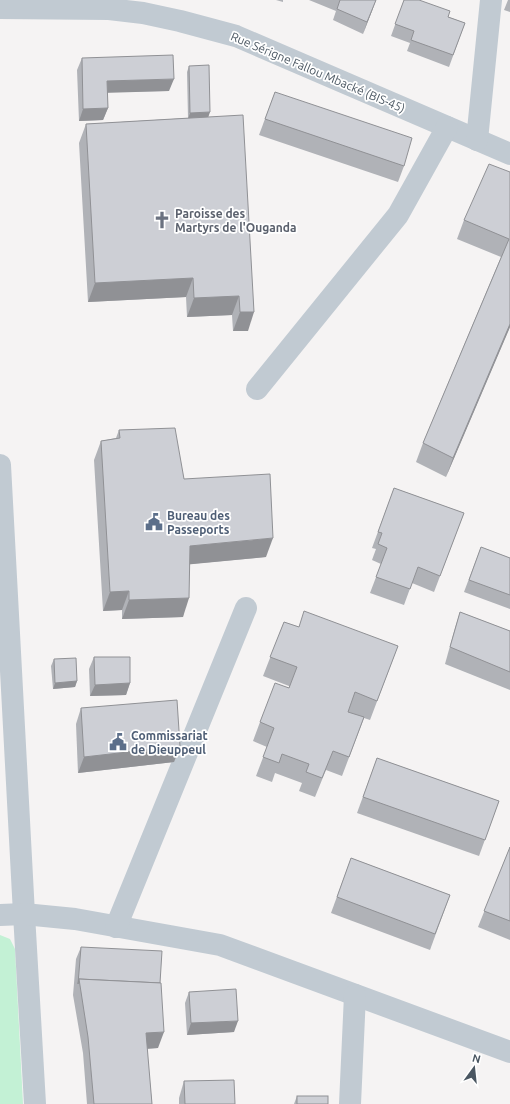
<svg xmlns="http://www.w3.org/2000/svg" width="510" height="1104" viewBox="0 0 510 1104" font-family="Ubuntu,sans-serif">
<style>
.green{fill:#c3f1d5}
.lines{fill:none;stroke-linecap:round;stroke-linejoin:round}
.minor{stroke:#c1cad2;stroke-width:22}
.wall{fill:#b0b2b7}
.shaded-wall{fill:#909195}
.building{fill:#cdcfd5;stroke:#909195}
.labels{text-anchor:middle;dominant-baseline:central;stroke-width:3.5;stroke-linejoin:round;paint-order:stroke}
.street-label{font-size:12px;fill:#4a5661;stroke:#fff}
.worship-label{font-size:12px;font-weight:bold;fill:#5b616d;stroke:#fff;text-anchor:start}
.service-label{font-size:12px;font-weight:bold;fill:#4e5e75;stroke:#fff;text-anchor:start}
</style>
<rect width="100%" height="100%" fill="#f5f3f3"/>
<polygon class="green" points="0,935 10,939 15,949 23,1104 0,1104"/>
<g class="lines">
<g class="minor">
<polyline points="0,8 109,9 143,13 180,21 236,36 510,154"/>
<polyline points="477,140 491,0"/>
<polyline points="257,389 398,215 447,127"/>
<polyline points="0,465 24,914 35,1104"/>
<polyline points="0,915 24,914 75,919 220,945 510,1052"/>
<polyline points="116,927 246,608"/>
<polyline points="350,1104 355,995"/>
</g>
</g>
<g class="wall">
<polygon points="276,0 283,0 283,2"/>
<polygon points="309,0 376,0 363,34 333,20 336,11"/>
<polygon points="404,0 465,23 449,67 407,51 410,43 391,36"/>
<polygon points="508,0 510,0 510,12 504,10"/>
<polygon points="82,58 169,91 107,92 108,108 103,120 79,121 77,70"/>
<polygon points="189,66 208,117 248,331 233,331 232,315 187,317 186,297 88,302 79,143 86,124 188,118 187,72"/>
<polygon points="275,92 404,166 398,182 259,135"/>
<polygon points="510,172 510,327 446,477 416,462 423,443 501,257 457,239 464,220"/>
<polygon points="119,430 184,479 266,557 190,564 183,617 122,619 122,610 103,611 94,460 101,441 116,438"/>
<polygon points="394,488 464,513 434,592 412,583 404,605 370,593 381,564 372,560 376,549 372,548"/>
<polygon points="481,547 510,558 510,609 464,592"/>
<polygon points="460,612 510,631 510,690 445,664 455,628"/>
<polygon points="284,622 299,627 398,646 370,720 364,718 342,776 326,770 315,797 299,791 302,783 275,773 272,782 256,776 267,747 253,741 260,722 289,688 289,686 263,676"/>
<polygon points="94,657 130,683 126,695 90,696 89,669"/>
<polygon points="54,659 77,681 75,687 53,689 51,666"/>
<polygon points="81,708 180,746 174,762 78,773 76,724"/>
<polygon points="377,758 499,801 479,856 357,813"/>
<polygon points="510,847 510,940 478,927"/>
<polygon points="351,858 450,895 430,950 331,913"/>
<polygon points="81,947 160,983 158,1048 147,1049 152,1104 87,1104 83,1053 73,995 76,959"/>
<polygon points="189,992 234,1032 187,1035 185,1003"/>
<polygon points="184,1081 235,1104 179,1104 179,1098"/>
<polygon points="297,1096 328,1104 294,1104"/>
</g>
<g class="shaded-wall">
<polygon points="376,0 372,11 363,34 367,22"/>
<polygon points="174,79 169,91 102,93 107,81"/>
<polygon points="108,108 103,120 79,121 83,109"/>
<polygon points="210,112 208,118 188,119 190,113"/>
<polygon points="193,278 186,297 88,302 95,283"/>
<polygon points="239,296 232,315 187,317 194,298"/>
<polygon points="240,312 254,312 248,331 233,331"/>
<polygon points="510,324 510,327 446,477 453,458"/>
<polygon points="273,538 266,557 183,565 190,546"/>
<polygon points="129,591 122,610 103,611 110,592"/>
<polygon points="189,598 183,617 122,619 129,600"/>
<polygon points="77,681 75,687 53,689 55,683"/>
<polygon points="130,683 126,695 90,696 95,685"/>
<polygon points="180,746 174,762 78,773 84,757"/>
<polygon points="238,1021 234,1032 187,1035 191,1023"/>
<polygon points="164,1032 158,1048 140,1049 146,1033"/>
</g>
<g class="building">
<polygon points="340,0 376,0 367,22 337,9"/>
<polygon points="404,0 419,0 450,11 448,17 465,23 453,55 411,40 414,31 395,24"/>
<polygon points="173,55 174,79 107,81 108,108 83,109 82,58"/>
<polygon points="209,65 210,112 190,113 189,66"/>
<polygon points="275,92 412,138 404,166 265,119"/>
<polygon points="243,115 254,312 240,312 239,296 194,298 193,278 95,283 86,124"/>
<polygon points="489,164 510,172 510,324 453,458 423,443 509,239 464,220"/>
<polygon points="175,428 184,479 270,474 273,538 190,546 189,598 129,600 129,591 110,592 101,441 120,438 119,430"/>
<polygon points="394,488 464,513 440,576 418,567 410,589 376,577 387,548 378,544 382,533 378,532"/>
<polygon points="481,547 510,558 510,595 469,580"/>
<polygon points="304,611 398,646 377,701 355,692 348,712 364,717 349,757 333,751 322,778 306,772 309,764 282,754 279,763 263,757 274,728 260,722 275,683 289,688 297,667 270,657 284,622 299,627"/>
<polygon points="460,612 510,631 510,672 450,647"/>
<polygon points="94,657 130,657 130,683 95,685"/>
<polygon points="76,658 77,681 55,683 54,659"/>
<polygon points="177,700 180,746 84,757 81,708"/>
<polygon points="377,758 499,801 485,840 363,797"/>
<polygon points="510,847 510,921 484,911"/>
<polygon points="351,858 450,895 435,934 337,897"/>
<polygon points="81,947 162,951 160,983 79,979 78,984"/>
<polygon points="79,979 161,983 164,1032 146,1033 152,1104 94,1104 88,1037"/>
<polygon points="236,989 238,1021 191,1023 189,992"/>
<polygon points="234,1080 235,1104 185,1104 184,1081"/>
<rect x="297" y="1096" width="31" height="8"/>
</g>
<defs>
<g id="church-bare" transform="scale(1.38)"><path d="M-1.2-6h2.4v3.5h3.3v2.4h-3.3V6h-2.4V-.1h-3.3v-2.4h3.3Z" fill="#6b7280" stroke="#fff" stroke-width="2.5" paint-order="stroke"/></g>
<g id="civic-bare" transform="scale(1.38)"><path d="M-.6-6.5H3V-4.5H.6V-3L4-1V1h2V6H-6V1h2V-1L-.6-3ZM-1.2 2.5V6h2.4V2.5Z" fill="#5c6f8a" stroke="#fff" stroke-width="2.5" paint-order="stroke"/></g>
</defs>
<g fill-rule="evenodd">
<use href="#church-bare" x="162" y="220"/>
<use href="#civic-bare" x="154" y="522"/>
<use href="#civic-bare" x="118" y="742"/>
</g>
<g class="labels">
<g class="street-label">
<text transform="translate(318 72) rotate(23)">Rue Sérigne Fallou Mbacké (BIS-45)</text>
</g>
<g class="worship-label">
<text x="175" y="213">Paroisse des<tspan x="175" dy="14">Martyrs de l'Ouganda</tspan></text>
</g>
<g class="service-label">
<text x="167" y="515">Bureau des<tspan x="167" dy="14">Passeports</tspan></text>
<text x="131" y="735">Commissariat<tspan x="131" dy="14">de Dieuppeul</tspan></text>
</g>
</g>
<g transform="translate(474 1068) rotate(15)" stroke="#ffffff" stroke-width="3" paint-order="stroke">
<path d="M0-3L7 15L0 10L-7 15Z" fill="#4a5661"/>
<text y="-6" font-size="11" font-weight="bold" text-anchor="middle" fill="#4a5661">N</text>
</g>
</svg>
